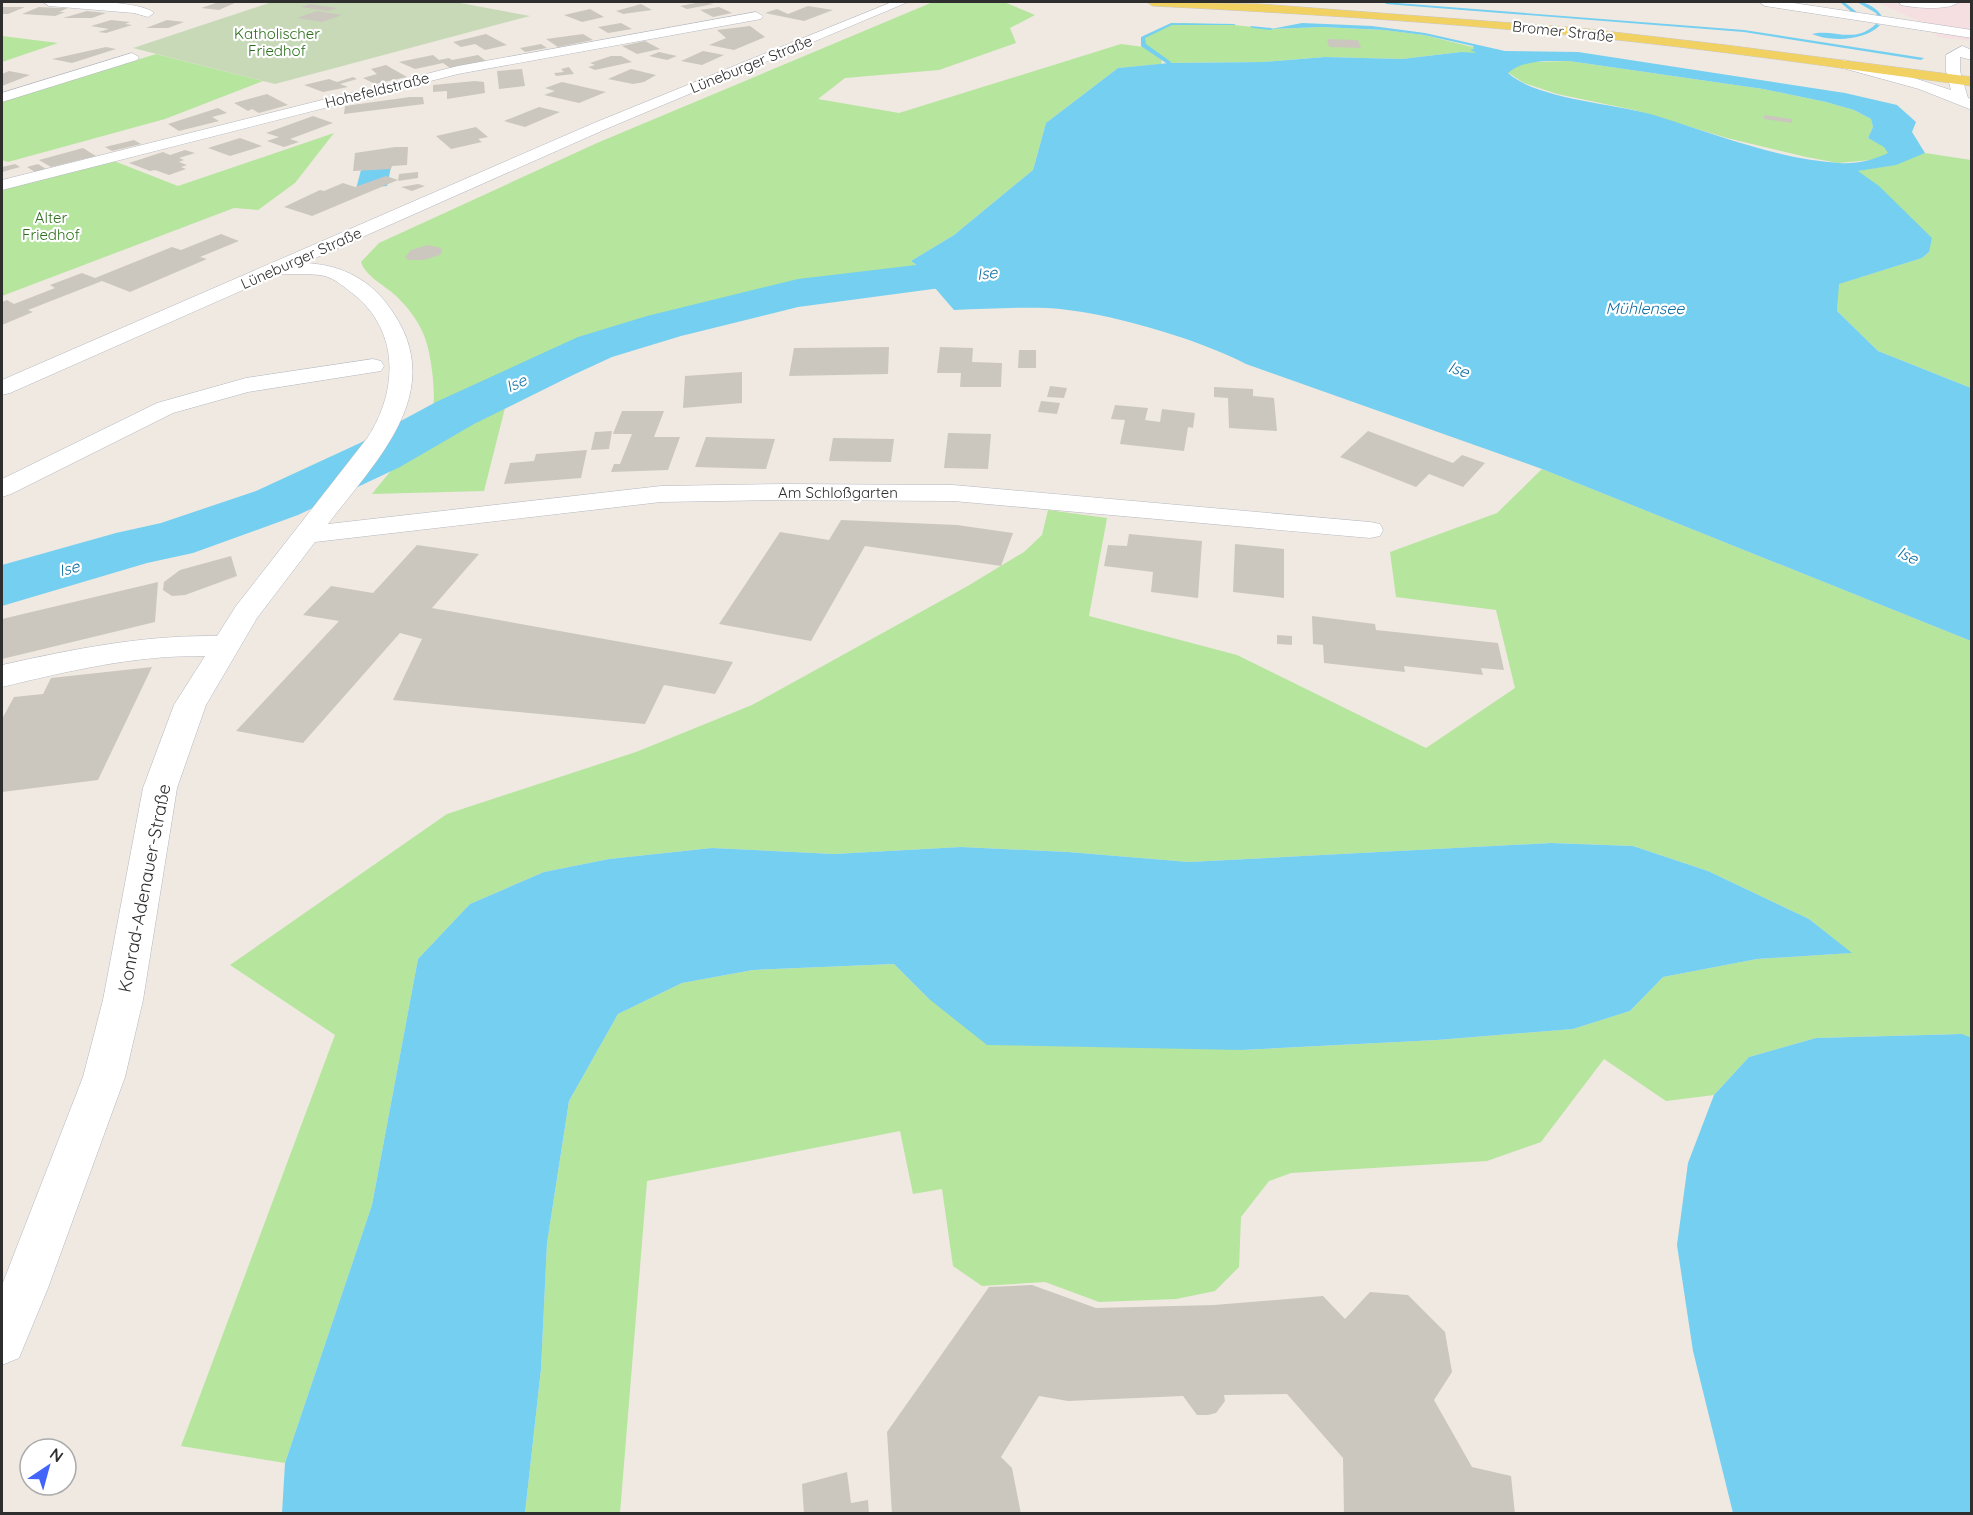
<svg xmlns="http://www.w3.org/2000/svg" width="1973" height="1515" viewBox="0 0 1973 1515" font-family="Quicksand,sans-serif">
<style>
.medical{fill:#f5dfe0}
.green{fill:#b6e59e}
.cemetery{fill:#c8d9b8}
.water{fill:#75cff0;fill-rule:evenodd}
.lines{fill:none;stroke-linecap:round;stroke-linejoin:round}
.stream{fill:#75cff0;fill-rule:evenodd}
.river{fill:#75cff0;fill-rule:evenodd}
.building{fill:#cbc7bf}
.minor-casing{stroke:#b4b7c1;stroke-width:1}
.major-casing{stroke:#c9c9c9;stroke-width:1}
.minor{fill:#fff;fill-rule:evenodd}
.major{fill:#f2d163;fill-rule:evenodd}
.labels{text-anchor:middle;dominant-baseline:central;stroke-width:4.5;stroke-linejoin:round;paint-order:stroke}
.far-street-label{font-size:15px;fill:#2e2e2e;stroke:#fff}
.far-park-label{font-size:15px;fill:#2c6e1b;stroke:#fff}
.far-water-label{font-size:16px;font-style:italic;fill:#0d6fa3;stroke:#fff}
.street-label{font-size:18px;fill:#2e2e2e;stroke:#fff}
</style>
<rect width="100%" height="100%" fill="#efe9e1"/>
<polygon class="medical" points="1877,2 1971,2 1971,41 1937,37 1935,32 1923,23"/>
<g class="green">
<path d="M933,2H1004L1035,15L1010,28L1016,43L939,70L845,78L818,99L899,113L1121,44L1144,47L1143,37L1171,24L1184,23L1234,25L1271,29L1322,27L1384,30L1424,35L1533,62L1569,61L1763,89L1826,102L1854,110L1871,119L1873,127L1868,138L1908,158L1925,153L1971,160V388L1878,351L1837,311L1838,284L1922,258L1929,252L1857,171L1893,165L1871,160L1838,163L1806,157L1727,138L1634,110L1557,94L1524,83L1507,72L1461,52L1402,59L1325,57L1263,62L1169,63L1162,59L1161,64L1118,68L1046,123L1033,170L954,235L911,261L933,276L935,288L809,303L671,335L564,374L507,400L484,491L372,494C389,472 422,437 432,412C437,396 431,354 425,338C420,324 411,311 400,300C389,287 366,278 361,262L379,243L597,143Z"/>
<polygon points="2,36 58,43 2,62"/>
<polygon points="156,54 263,81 165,119 8,162 2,160 2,102"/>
<polygon points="334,133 295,183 258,210 234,208 2,296 2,189 114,161 178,186"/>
<polygon points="1542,469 1971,641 1971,1038 1961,1034 1816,1038 1749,1057 1714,1095 1666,1101 1604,1059 1541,1142 1487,1161 1291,1173 1269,1181 1241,1217 1239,1267 1215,1291 1176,1299 1099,1302 1045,1282 982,1286 953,1266 942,1189 913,1194 900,1131 647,1181 620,1513 525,1513 541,1369 547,1243 569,1101 618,1014 682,983 753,970 894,964 929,999 1242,1050 1437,1040 1573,1029 1630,1011 1663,977 1757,959 1851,953 1809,919 1708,871 1633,846 1551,843 1189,862 1068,852 961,847 834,854 712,848 609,859 544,872 470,904 418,959 372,1205 285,1463 181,1446 335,1035 230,965 447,814 636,752 752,705 966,587 1024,552 1042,535 1048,510 1107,518 1089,616 1237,655 1426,748 1515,688 1496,610 1396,597 1390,552 1497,513"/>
</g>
<polygon class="cemetery" points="272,2 455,2 530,16 275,84 133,48"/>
<g class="water">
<path d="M1302,23L1372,26L1425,33L1505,51L1578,52L1845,93L1897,105L1916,122L1912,132L1925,153L1896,165L1858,171L1879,186L1932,238L1929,252L1922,258L1839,284L1837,311L1878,351L1971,388V641L1542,469L1246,364C1196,338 1104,311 1047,308C1016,307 985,309 954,310L935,288L932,276L911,261L954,235L1033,170L1046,123L1118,68L1169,63L1263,62L1325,57L1402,59L1461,52L1477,53L1470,50L1474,49L1473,46L1424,35L1384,30L1322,27L1271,29ZM1569,61L1763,89L1826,102L1854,110L1871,119L1873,127L1868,138L1884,147L1888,153C1871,161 1857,164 1839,163C1777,159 1715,134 1657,116C1616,103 1538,100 1508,73C1525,59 1548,61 1569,61Z"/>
<polygon points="391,167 387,186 356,189 361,170"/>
<polygon points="1551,843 1633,846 1708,871 1809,919 1852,953 1757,959 1663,977 1630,1011 1573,1029 1437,1040 1242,1050 987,1045 929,999 894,964 753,970 682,983 618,1014 569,1101 547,1243 541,1369 525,1513 282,1513 285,1463 372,1205 418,959 470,904 544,872 609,859 712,848 834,854 961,847 1068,852 1189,862"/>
<polygon points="1962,1034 1972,1038 1971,1513 1733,1513 1693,1351 1677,1245 1688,1163 1714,1095 1749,1057 1816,1038"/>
</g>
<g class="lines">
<g class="stream">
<polygon points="1384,2 1744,30 1924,58 1921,60 1744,32 1386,4"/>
<polygon points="1840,2 1844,2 1858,13 1854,14"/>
<path d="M1857,2C1865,1 1879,9 1882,17L1878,18L1876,13Z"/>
<polygon points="1171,23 1234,24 1236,25 1172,25 1145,38 1146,44 1171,62 1169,65 1141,46 1141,37"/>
<path d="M1876,24L1880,25C1865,41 1831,42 1812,34C1833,28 1854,45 1876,24Z"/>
<polygon points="1250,26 1271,28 1273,29 1271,30 1252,28"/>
</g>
<polygon class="river" points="1008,258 1049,264 1055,273 1049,282 1033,286 1008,284 933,289 798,307 681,336 612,357 573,375 474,424 400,467 298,515 193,553 147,563 2,606 2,565 116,533 161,523 256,491 360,443 436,402 578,337 647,316 798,279 933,263"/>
</g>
<g class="building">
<polygon points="219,2 237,2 219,10 201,8"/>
<polygon points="701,2 714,4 687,9 680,6"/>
<polygon points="310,4 337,8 328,11 301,7"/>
<polygon points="641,4 652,10 623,14 616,11"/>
<polygon points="808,6 833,10 804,21 765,13 777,9 788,14"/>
<polygon points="2,7 25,7 8,14 2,14"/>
<polygon points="39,7 59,8 68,8 59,12 65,12 55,16 22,14"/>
<polygon points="719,7 732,13 713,17 700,10"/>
<polygon points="590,9 604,17 582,22 564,15"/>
<polygon points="87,11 106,13 92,18 63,18"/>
<polygon points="317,11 342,15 322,22 297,18"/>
<polygon points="111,20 130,22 125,24 132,25 106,33 98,32 109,29 91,26"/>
<polygon points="167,20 184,22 168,28 146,28"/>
<polygon points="621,23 632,29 608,33 598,27"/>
<polygon points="750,26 765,37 734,50 709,45 726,38 717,30"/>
<polygon points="486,34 507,45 485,50 475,44 461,47 453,42"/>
<polygon points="583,34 593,40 558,47 546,39"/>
<polygon points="1327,39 1358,40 1361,48 1329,47"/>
<polygon points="645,41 660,49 637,54 622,46"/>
<polygon points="541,44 547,48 525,52 520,48"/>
<polygon points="106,47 116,49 72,63 52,59"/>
<polygon points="703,51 724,55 702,65 681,61"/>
<polygon points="659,52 677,56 667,60 649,56"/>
<polygon points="433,55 439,60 449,58 452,60 478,55 486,61 450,68 443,63 415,69 399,62"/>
<polygon points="611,56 621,56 632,62 595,70 588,67 595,65 590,63"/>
<polygon points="386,65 407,77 375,84 363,78 377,74 371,69"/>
<polygon points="569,67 574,74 556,76 554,73 564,72 561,69"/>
<polygon points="522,69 525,86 499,89 497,71"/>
<polygon points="631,69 656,75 644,82 633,84 608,79"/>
<polygon points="9,71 30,75 2,86 2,74"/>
<polygon points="353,77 357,79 340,84 348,87 323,92 304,85 329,79 337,82"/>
<polygon points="475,81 484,82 485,93 447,99 447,91 433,92 433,85"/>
<polygon points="562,82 606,92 579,103 544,95 555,91 545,88"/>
<polygon points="267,94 288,105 259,113 252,109 248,111 234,103"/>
<polygon points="410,97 423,97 424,104 344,114 345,106"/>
<polygon points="539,107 560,112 525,127 504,121"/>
<polygon points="218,108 227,113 212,117 219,121 179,131 168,124"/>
<polygon points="1764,115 1792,119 1792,123 1764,119"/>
<polygon points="313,116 333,123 290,139 299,142 284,147 267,141 279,137 266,133"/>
<polygon points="476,127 488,137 478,139 482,142 451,149 436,136"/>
<polygon points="240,138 262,146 230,156 208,148"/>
<polygon points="134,140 141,144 112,151 105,147"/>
<polygon points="395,147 408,147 407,165 392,166 391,169 353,171 355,153"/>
<polygon points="83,148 96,156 51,167 39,160"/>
<polygon points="185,150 195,153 179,158 184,160 179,162 187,165 181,167 186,169 169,175 155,170 150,171 129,163 163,152 170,155"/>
<polygon points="15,164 20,167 2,172 2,167"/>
<polygon points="38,164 46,169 35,172 27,167"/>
<polygon points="418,172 418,178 398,181 399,174"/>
<polygon points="386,176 398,180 312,216 284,207 320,190 324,191 343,183 355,187"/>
<polygon points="418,184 425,186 412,191 401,187"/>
<polygon points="221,234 239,241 200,257 207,259 130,292 102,281 28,310 33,312 2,325 2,302 7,300 14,304 55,288 50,285 82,273 95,278 172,247 181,250"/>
<polygon points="428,245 441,248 442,251 440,255 424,260 409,260 405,257 411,250"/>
<polygon points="889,347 888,374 789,376 794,348"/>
<polygon points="940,347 973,348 972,362 1002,363 1001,387 960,387 961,373 937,373"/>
<polygon points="1019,350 1036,350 1036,368 1018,368"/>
<polygon points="742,372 742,403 683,408 685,376"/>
<polygon points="1050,386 1067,388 1064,398 1047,397"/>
<polygon points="1214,387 1253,389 1253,396 1274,398 1277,431 1229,428 1228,398 1214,397"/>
<polygon points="1041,401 1060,403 1057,414 1038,412"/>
<polygon points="1115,405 1148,408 1145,420 1160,422 1162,409 1195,413 1193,428 1188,427 1184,451 1120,444 1125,420 1111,419"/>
<polygon points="622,411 664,411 654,437 680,437 668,470 611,472 614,464 620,464 632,434 613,434"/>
<polygon points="612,431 609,449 591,450 595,432"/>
<polygon points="1368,431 1453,463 1462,455 1485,463 1463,487 1429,474 1416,487 1340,457"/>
<polygon points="948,433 991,434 988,469 944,468"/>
<polygon points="706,437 775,439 766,469 695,467"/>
<polygon points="833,438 894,439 891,462 829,461"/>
<polygon points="587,450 581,478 504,484 510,463 534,461 536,454"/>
<polygon points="841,520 957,525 1013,533 1001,566 865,546 811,641 719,624 780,532 829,540"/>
<polygon points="1129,534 1202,541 1198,598 1151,592 1153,572 1104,566 1108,545 1127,546"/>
<polygon points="1235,544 1284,549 1284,598 1233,592"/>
<polygon points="417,545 479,554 432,608 733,662 715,694 664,685 645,724 393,700 422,639 400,633 303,743 236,731 339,621 303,615 331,586 373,593"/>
<polygon points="231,556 237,576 185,595 172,596 163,590 164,582 180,570"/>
<polygon points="158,582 155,622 2,659 2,619"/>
<polygon points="1312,616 1375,624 1376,630 1498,643 1504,670 1481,668 1483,675 1404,666 1405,672 1324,663 1323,645 1313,644"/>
<polygon points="1277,635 1292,636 1292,645 1277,644"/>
<polygon points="152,667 98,780 2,792 2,719 14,697 43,694 51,678"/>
<polygon points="1032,1285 1096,1308 1214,1305 1323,1296 1345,1319 1370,1292 1408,1295 1445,1332 1452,1372 1434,1400 1472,1467 1511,1476 1515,1514 1344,1514 1343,1458 1287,1394 1224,1395 1225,1401 1216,1413 1208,1415 1197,1415 1183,1396 1068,1401 1039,1396 1001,1457 1012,1468 1021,1514 892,1514 887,1432 989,1287"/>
<polygon points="847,1472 851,1503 868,1500 869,1514 804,1514 802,1484"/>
</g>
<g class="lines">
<g class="minor-casing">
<g id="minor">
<path d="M43,2C63,0 141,0 154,13L148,17L134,13L49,6Z"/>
<path d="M892,2H908L606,129L304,263C337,264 367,277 387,304C452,388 378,458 328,524L661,486L783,484L953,485L1370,522L1380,524L1383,530L1380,536L1370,538L953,501L783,500L661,502L315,542L257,618L206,705L177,788L143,1000L125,1077L48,1288L19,1358L2,1365V1285L83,1077L103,1000L143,788L174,705L205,656C136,655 68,671 2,687V665C73,649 144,635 217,636L236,606L368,437C398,390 400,330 352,293C344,287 335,279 325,276C311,273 294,275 279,274L10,393L2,395V380L594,123Z"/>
<polygon points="1759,2 1787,2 1972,30 1972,38 1765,6"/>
<path d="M1899,2H1959C1949,11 1914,8 1901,5Z"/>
<polygon points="756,12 763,16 761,19 458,74 2,190 2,180 458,66"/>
<polygon points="1962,46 1972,50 1972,60 1960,57 1960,71 1968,98 1972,99 1972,110 1919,89 1839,67 1837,64 1844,60 1914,78 1951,90 1946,71 1946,55"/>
<polygon points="132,53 139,57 137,60 2,102 2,93"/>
<polygon points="373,359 381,361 384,366 381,371 248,392 173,413 11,494 2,497 2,479 157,403 246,378"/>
</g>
</g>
<g class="major-casing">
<path id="major" d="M1147,2L1260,4L1579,28L1726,45L1972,77V86C1841,68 1710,49 1579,36C1437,22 1295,13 1153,6Z"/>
</g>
<use href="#minor" class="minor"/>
<use href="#major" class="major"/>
</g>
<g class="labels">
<g class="far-street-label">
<text transform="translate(1563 31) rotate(6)">Bromer Straße</text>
<text transform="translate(751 64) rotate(-22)">Lüneburger Straße</text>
<text transform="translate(377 90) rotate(-14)">Hohefeldstraße</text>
<text transform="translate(301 258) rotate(-24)">Lüneburger Straße</text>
<text x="838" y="492">Am Schloßgarten</text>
</g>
<g class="far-park-label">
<text x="277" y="33">Katholischer<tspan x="277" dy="17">Friedhof</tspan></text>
<text x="51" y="217">Alter<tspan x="51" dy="17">Friedhof</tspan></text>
</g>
<g class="far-water-label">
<text transform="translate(987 273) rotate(-6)">Ise</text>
<text x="1645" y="308">Mühlensee</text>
<text transform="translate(1459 369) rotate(20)">Ise</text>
<text transform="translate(516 383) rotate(-25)">Ise</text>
<text transform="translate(1908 555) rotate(25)">Ise</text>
<text transform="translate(69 568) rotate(-15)">Ise</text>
</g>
<g class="street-label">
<text transform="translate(144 888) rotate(-79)">Konrad-Adenauer-Straße</text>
</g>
</g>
<rect width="1973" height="1515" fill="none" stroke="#2e2e2e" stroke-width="6"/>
<g transform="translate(48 1467) rotate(36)"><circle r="28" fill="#ffffff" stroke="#ababab" stroke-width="1.5"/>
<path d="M0-4.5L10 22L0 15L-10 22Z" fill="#4264fb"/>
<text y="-9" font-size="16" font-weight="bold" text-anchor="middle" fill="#2e2e2e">N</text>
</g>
</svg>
